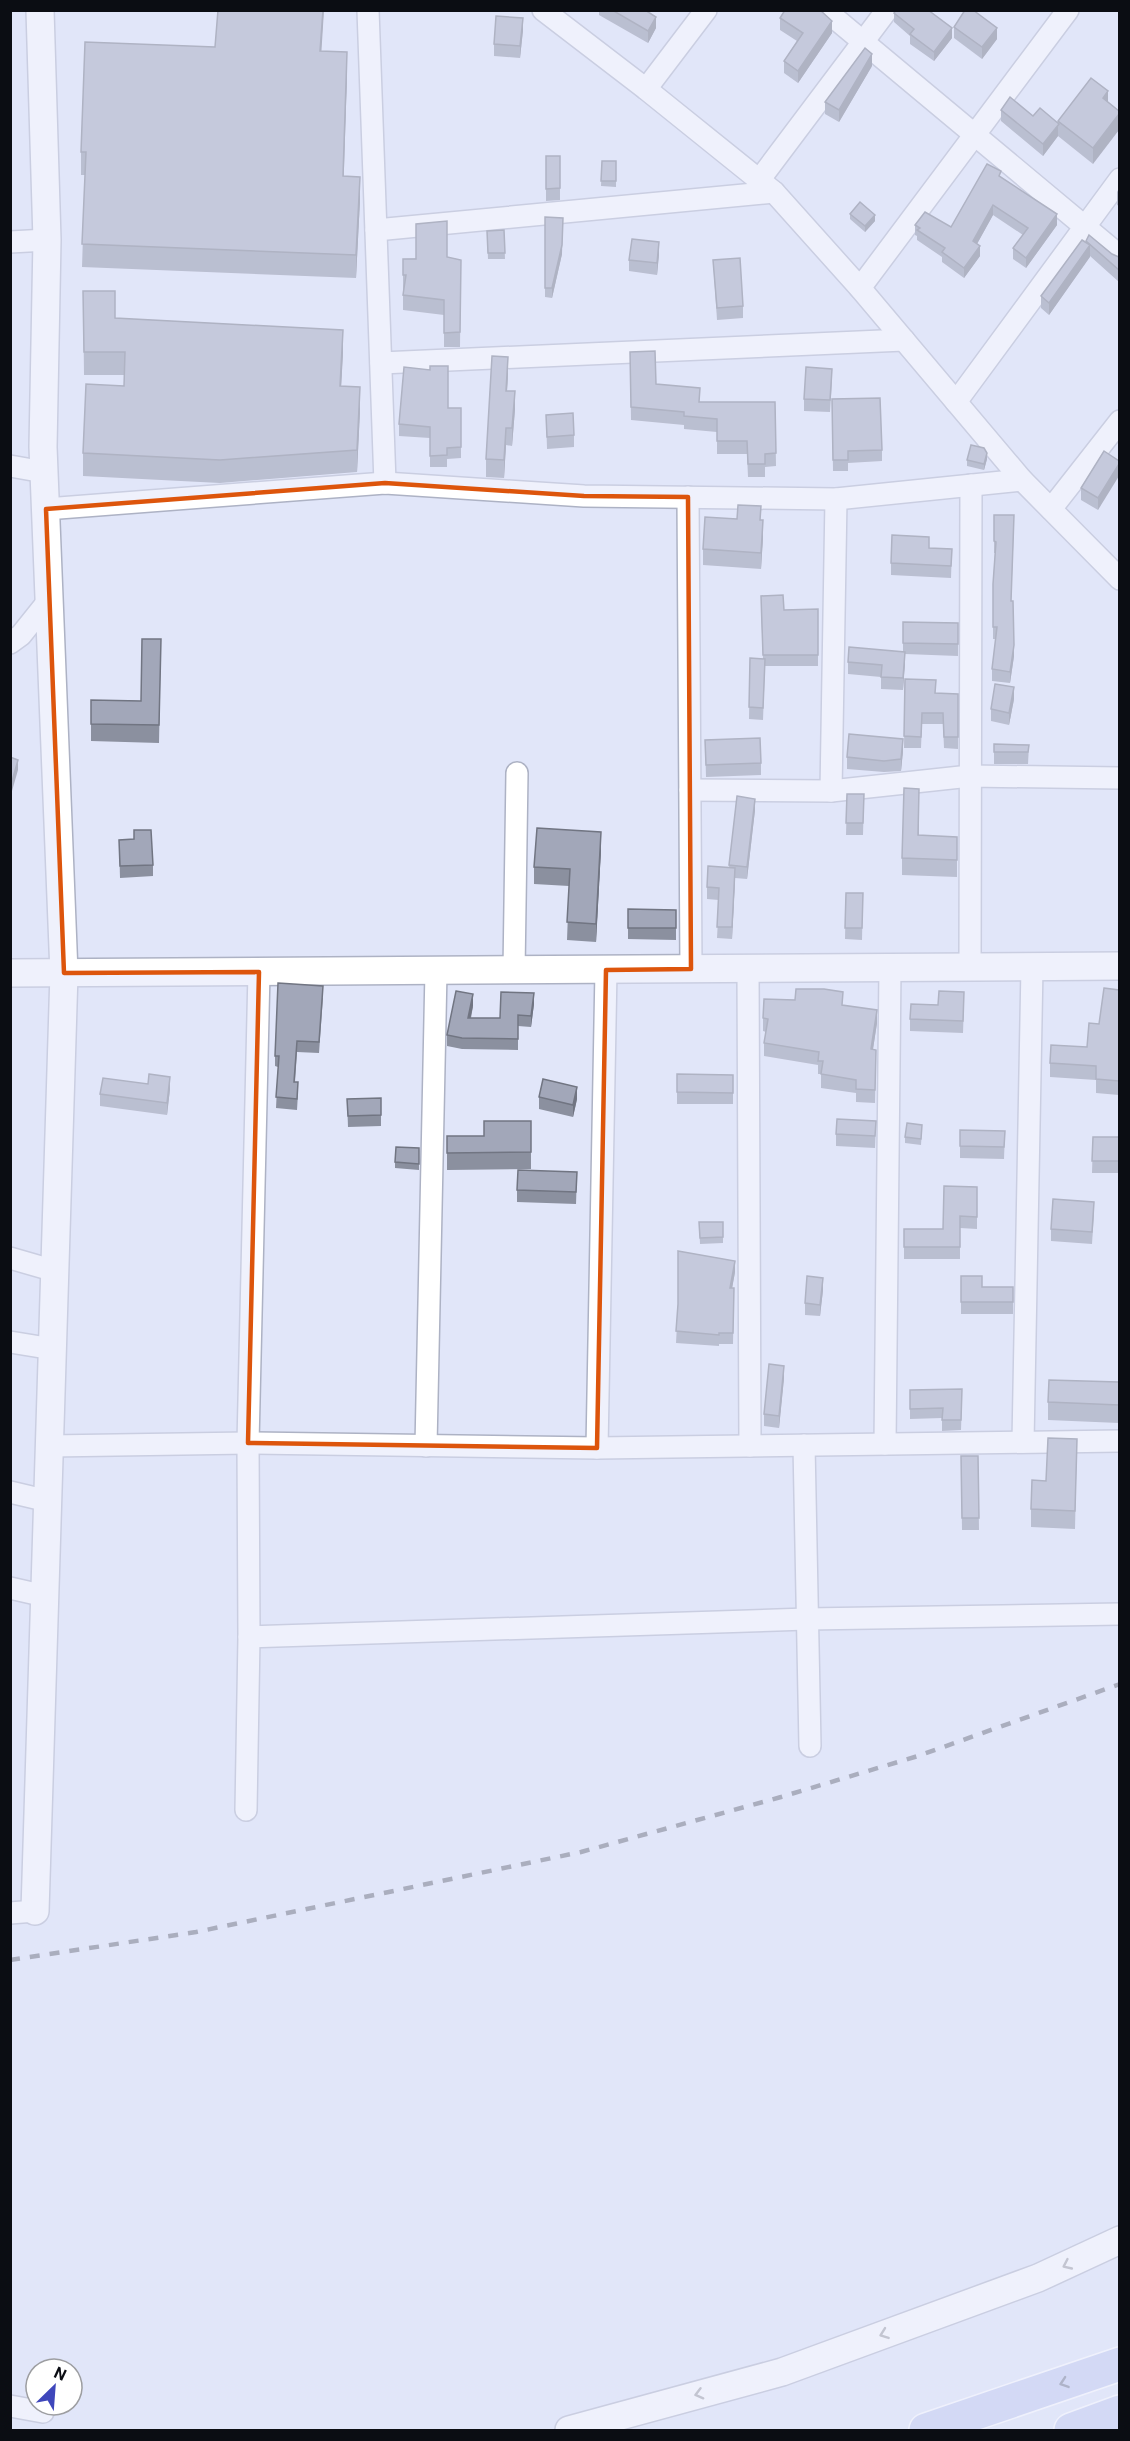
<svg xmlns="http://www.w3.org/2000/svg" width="1130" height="2441" viewBox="0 0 1130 2441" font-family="Roboto,sans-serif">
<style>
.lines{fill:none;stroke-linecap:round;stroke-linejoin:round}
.minor-casing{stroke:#adb2c4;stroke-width:24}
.tertiary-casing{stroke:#adb2c4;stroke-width:30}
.motorway-casing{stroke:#fff;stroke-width:36}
.minor{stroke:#fff;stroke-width:21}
.tertiary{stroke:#fff;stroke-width:27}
.motorway{stroke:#c1cbf0;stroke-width:33}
.rail{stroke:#676a76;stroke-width:4.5;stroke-dasharray:10 10;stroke-linecap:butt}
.wall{fill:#8b909f}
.shaded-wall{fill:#717582}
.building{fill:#a2a7b9;stroke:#717582;stroke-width:1.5}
.oneway{stroke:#9d9ea1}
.oneway2{stroke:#6f768d}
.marked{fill:none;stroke:#dd550c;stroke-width:4.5;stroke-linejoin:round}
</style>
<rect width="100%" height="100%" fill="#e1e6f9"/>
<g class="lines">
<g class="minor-casing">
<g id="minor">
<polyline points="368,10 385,483"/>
<polyline points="543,10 646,89 774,192 860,288 1022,480 1120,579"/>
<polyline points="825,10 1120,256"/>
<polyline points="646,89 706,10"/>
<polyline points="760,179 887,10"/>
<polyline points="376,230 774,192"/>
<polyline points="10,242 47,240"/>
<polyline points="860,288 1068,10"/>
<polyline points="381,363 904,340"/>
<polyline points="956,402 1120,179"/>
<polyline points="10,466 44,472"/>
<polyline points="688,497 691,969"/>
<polyline points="46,509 385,483 584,496 836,499 1022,480"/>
<polyline points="1051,509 1120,421"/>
<polyline points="10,643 21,635 49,600"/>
<polyline points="690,790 831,791 970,776 1120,778"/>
<polyline points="831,791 836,499"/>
<polyline points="970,967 971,485"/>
<polyline points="748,969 750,1446"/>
<polyline points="514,970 517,773"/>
<polyline points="259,972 248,1443 249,1637 807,1619 1120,1614"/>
<polyline points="10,1258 55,1271"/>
<polyline points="10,1342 53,1349"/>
<polyline points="1023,1442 1032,967"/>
<polyline points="885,1444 890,968"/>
<polyline points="804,1445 810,1746"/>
<polyline points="50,1446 248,1443 597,1448 1120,1441"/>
<polyline points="426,1446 436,971"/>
<polyline points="597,1448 606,970"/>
<polyline points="10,1492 48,1501"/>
<polyline points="10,1588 45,1596"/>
<polyline points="246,1810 249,1637"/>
<polyline points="10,1913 35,1911"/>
<polyline points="10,2406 43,2412"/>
</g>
</g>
<g class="tertiary-casing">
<g id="tertiary">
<polyline points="10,973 1120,966"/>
<polyline points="35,1911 64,973 43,447 47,240 40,10"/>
<polyline points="569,2430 782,2372 1038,2278 1120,2240"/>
</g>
</g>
<g class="motorway-casing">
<g id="motorway">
<polyline points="926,2430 1120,2364"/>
<polyline points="1071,2430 1120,2412"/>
</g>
</g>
<use href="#minor" class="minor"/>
<use href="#tertiary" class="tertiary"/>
<use href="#motorway" class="motorway"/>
<polyline class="rail" points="10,1960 196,1932 581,1852 781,1797 918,1756 1120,1684"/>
</g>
<g class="wall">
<polygon points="599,10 645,10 656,28 648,43 599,15"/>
<polygon points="894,13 952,38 934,61 910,44 910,36 894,22"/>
<polygon points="780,18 832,33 798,83 784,73 784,61 797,41 780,30"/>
<polygon points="954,27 997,39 982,59 954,38"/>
<polygon points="523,30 520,58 494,56 494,44"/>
<polygon points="322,51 347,75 343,176 360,200 356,278 82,267 85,175 81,175 81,152"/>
<polygon points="872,66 839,122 825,114 825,102"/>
<polygon points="1108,91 1093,164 1058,136 1043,156 1001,121 1001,110 1033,116 1058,123 1058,121"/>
<polygon points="546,156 560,156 560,200 546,201"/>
<polygon points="602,161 616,161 616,187 601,186"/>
<polygon points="1001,177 1057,225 1026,268 1013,259 1013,248 1023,235 993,215 977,244 980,256 964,278 942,262 942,257 917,240 917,236 915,235 915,225 951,227"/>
<polygon points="1119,188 1119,206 1117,205 1117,192"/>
<polygon points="850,214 875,221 865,232 850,219"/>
<polygon points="545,217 562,254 552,298 545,297"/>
<polygon points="504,230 505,259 488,259 487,231"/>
<polygon points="1086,241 1112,254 1119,257 1119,282 1090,256 1049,315 1041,308 1041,296 1086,243"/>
<polygon points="659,254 657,275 629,271 629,260"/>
<polygon points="447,257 461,260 460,347 444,347 444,315 403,310 403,259"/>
<polygon points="713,260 743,306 743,318 717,320"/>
<polygon points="83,291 115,318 343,352 341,386 360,410 357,472 220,483 83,476 83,453 124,386 124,375 84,375"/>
<polygon points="630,352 656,384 700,402 775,402 776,466 765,467 765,477 748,477 747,454 717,454 717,432 684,429 684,425 631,420"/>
<polygon points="508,374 507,391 515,409 512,446 506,445 504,478 486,477 486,459"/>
<polygon points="832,381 830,412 804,411 804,399"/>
<polygon points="832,399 882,450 882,461 848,463 848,471 833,471"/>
<polygon points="448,408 461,408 461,458 447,459 447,467 430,467 430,438 399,436 399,424"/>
<polygon points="546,415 574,435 574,447 547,449"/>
<polygon points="1104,451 1098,510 1081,500 1081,488"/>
<polygon points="987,459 984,470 967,466 967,460"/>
<polygon points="994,515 1014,527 1011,601 1014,656 1010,683 992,681 992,669 996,639 993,639 993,584 995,553 994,553"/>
<polygon points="763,537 761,569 703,565 703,549"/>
<polygon points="929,548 952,549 951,578 891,575 891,563"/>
<polygon points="761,608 784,610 818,609 818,666 765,666 763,720 749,719 750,658 763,659"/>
<polygon points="903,622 958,623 958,656 905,654 903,690 881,689 881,677 848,674 848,662 903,652"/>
<polygon points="161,639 159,743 91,741 91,700 141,701"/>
<polygon points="905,679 936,693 958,694 958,749 944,748 943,724 922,724 921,748 904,748"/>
<polygon points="1014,699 1009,725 991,721 991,709"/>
<polygon points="705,740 761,763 761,775 706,777"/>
<polygon points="994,744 1029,745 1028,764 994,764"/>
<polygon points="903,751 901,771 884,772 847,769 847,757"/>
<polygon points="847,794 864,794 863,835 846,835"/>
<polygon points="737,796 755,810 747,879 735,878 732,939 717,938 719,900 707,899 707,887 729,867"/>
<polygon points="919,807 919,835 957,837 957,877 902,875 902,858"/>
<polygon points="119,840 153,865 153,876 120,878"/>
<polygon points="601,850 596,942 567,940 569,886 534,884 534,867"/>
<polygon points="846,893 863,893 862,940 845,939"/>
<polygon points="628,909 676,910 676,940 628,939"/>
<polygon points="1119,990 1119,1095 1096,1093 1096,1080 1050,1077 1050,1063 1087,1047"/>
<polygon points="323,997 319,1053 297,1052 295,1082 298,1093 297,1110 276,1108 278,1067 275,1066 275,1056"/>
<polygon points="534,1004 531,1027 518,1026 518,1050 462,1049 447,1046 447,1035 473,1006 471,1018 500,1018"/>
<polygon points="964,1004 963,1033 910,1031 910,1019 938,1005"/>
<polygon points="843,1005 877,1023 873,1049 876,1050 875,1103 856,1102 856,1093 821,1088 821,1074 818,1074 818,1065 764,1056 764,1043 766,1032 763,1031 763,1018"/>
<polygon points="677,1074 733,1075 733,1104 677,1104"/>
<polygon points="170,1089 167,1115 100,1106 100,1094"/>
<polygon points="539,1097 577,1099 573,1117 539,1109"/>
<polygon points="381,1098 381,1126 348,1127 347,1099"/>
<polygon points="531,1121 531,1169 447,1170 447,1136 484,1136"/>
<polygon points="876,1121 875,1148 836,1146 836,1134"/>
<polygon points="922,1130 921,1145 905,1143 905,1137"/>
<polygon points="1005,1131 1004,1159 960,1158 960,1146"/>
<polygon points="1093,1137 1119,1137 1119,1173 1092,1173"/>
<polygon points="419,1148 419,1170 395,1168 395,1162"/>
<polygon points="577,1172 576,1204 517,1202 517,1190"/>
<polygon points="977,1187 977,1229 960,1228 960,1259 904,1259 904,1229 943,1229"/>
<polygon points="1094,1214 1092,1244 1051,1241 1051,1229"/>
<polygon points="699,1222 723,1222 723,1243 700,1244"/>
<polygon points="735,1272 732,1288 734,1288 733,1344 719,1344 719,1346 676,1343 678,1305"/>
<polygon points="961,1276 982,1287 1013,1287 1013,1314 961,1314"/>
<polygon points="823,1290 820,1316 805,1315 805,1303"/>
<polygon points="784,1378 779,1428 764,1426 764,1414"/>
<polygon points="1119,1382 1119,1423 1048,1420 1048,1402"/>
<polygon points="910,1390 962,1399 961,1430 942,1431 942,1418 910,1419"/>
<polygon points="1077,1439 1075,1529 1031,1527 1031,1509 1046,1481"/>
<polygon points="961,1456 978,1456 979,1530 962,1530"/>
</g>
<g class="shaded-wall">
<polygon points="323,10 324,10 320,74 320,51"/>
<polygon points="656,17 656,28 648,43 648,31"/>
<polygon points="523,18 523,30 520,58 520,46"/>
<polygon points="832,21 832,33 798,83 798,71"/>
<polygon points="952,28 952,38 934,61 934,52"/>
<polygon points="997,28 997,39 982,59 982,47"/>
<polygon points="347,52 347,75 343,199 343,176"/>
<polygon points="872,54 872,66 839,122 839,110"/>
<polygon points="1108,91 1108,107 1103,98"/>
<polygon points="1119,114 1119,130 1093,164 1093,148"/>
<polygon points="1058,125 1058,136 1043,156 1043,144"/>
<polygon points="360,177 360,200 356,278 356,255"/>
<polygon points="993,205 993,215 973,251 973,241"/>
<polygon points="1057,214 1057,225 1026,268 1026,258"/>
<polygon points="875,215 875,221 865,232 865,226"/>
<polygon points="563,218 562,254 552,298 552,288"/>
<polygon points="659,242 659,254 657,275 657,263"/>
<polygon points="1090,245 1090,257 1049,315 1049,303"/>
<polygon points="980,246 980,256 964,278 964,268"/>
<polygon points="343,330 343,352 340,409 340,386"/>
<polygon points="508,357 508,374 506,408 506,391"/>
<polygon points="360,387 360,410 357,472 357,450"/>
<polygon points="515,391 515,409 512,446 512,428"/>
<polygon points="506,428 506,445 504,478 504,460"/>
<polygon points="987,453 987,459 984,470 984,464"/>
<polygon points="1119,464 1119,476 1098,510 1098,498"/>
<polygon points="763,520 763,537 761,569 761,553"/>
<polygon points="1014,645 1014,656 1010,683 1010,672"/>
<polygon points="905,652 905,664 903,690 903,678"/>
<polygon points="1014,687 1014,699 1009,725 1009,713"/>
<polygon points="903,739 903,751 901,771 901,759"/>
<polygon points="18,760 18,770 12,791 12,781"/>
<polygon points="755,799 755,810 747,879 747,867"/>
<polygon points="601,832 601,850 596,942 596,924"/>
<polygon points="735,868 735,879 732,939 732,927"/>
<polygon points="534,993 534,1004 531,1027 531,1016"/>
<polygon points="473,994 473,1006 468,1029 468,1018"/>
<polygon points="877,1010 877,1023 871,1062 871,1049"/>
<polygon points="170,1077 170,1089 167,1115 167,1103"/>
<polygon points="577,1087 577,1099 573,1117 573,1105"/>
<polygon points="735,1261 735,1272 730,1300 730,1288"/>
<polygon points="823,1278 823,1290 820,1316 820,1305"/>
<polygon points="784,1366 784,1378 779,1428 779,1416"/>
</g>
<g class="building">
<polygon points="218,10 323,10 320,51 347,52 343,176 360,177 356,255 82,244 86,152 81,152 85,42 215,47"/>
<polygon points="612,10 645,10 656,17 648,31"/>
<polygon points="785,10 820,10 832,21 798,71 784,61 803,33 780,18"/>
<polygon points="896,10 928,10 952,28 934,52 910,34 914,29 894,13"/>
<polygon points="965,10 973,10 997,28 982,47 954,27"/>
<polygon points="496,16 523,18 520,46 494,44"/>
<polygon points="865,48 872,54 839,110 825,102"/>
<polygon points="1091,78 1108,91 1103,98 1119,111 1119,114 1093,148 1058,121"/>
<polygon points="1010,97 1033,116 1040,108 1059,124 1043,144 1001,110"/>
<polygon points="546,156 560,156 560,188 546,189"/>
<polygon points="602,161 616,161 616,181 601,181"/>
<polygon points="987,164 1001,171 999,176 1057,214 1026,258 1013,248 1028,228 993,205 973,241 980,246 964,268 942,252 945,248 917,230 920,228 915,225 925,212 951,227"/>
<polygon points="860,202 875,215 865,226 850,214"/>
<polygon points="545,217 563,218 562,245 552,288 545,288"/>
<polygon points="447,221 447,257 461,260 460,332 444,333 444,300 403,295 406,275 403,275 403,259 416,259 416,224"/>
<polygon points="504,230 505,253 488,253 487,231"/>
<polygon points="1089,235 1112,254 1119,257 1119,270 1086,241"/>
<polygon points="632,239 659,242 657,263 629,260"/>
<polygon points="1082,240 1090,245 1049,303 1041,296"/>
<polygon points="740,258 743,306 717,308 713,260"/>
<polygon points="83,291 115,291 115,318 343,330 340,386 360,387 357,450 220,460 83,453 86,384 124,386 125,352 84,352"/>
<polygon points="655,351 656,384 700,388 699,402 775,402 776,453 765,454 765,464 748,464 747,441 717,441 717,419 684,416 684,412 631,407 630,352"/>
<polygon points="492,356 508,357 506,391 515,391 512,428 506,428 504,460 486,459"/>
<polygon points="430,366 448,366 448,408 461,408 461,447 447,448 447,455 430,456 430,427 399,424 404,367 430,370"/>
<polygon points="806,367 832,369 830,400 804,399"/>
<polygon points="880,398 882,450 848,451 848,460 833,460 832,399"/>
<polygon points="573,413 574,435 547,437 546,415"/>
<polygon points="971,445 984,448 987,453 984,464 967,460"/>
<polygon points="1104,451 1119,461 1119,464 1098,498 1081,488"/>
<polygon points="738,505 761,506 760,520 763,520 761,553 703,549 705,517 737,519"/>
<polygon points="994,515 1014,515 1011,601 1013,601 1014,645 1010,672 992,669 997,627 993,627 993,584 996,542 994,541"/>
<polygon points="892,535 929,537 929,548 952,549 951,566 891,563"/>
<polygon points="783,595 784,610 818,609 818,655 763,655 761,596"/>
<polygon points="903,622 958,623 958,644 903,643"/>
<polygon points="142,639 161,639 159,725 91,724 91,700 141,701"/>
<polygon points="849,647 905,652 903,678 881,677 882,665 848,662"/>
<polygon points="750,658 765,659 763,708 749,707"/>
<polygon points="905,679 936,680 935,693 958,694 958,737 944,737 943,713 922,713 921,737 904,736"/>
<polygon points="995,684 1014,687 1009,713 991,709"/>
<polygon points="849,734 903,739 901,759 884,761 847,757"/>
<polygon points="760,738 761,763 706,765 705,740"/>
<polygon points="994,744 1029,745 1028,752 994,752"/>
<polygon points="10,757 18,760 12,781 10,780"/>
<polygon points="904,788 919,789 918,835 957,837 957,860 902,858"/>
<polygon points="847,794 864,794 863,823 846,823"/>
<polygon points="737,796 755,799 747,867 729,865"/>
<polygon points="537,828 601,832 596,924 567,922 570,869 534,867"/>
<polygon points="134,830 151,830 153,865 120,866 119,840 134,839"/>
<polygon points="708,866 735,868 732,927 717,927 719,888 707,887"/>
<polygon points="846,893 863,893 862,928 845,928"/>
<polygon points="628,909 676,910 676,928 628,928"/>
<polygon points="278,983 323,986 319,1042 297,1041 294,1082 298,1082 297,1099 276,1097 279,1056 275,1056"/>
<polygon points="1104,988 1119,990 1119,1081 1096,1079 1096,1066 1050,1063 1051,1045 1087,1047 1089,1023 1099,1024"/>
<polygon points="796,989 824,989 843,992 842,1005 877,1010 871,1049 876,1050 875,1090 856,1089 856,1080 821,1074 823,1061 818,1061 819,1052 764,1043 768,1019 763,1018 764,999 795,1000"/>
<polygon points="456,991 473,994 468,1018 500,1018 501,992 534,993 531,1016 518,1015 518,1039 462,1038 447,1035"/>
<polygon points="939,991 964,992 963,1021 910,1019 911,1004 938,1005"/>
<polygon points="149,1074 170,1077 167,1103 100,1094 103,1078 148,1084"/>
<polygon points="677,1074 733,1075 733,1093 677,1092"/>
<polygon points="543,1079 577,1087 573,1105 539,1097"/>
<polygon points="381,1098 381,1115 348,1116 347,1099"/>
<polygon points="837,1119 876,1121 875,1136 836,1134"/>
<polygon points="484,1121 531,1121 531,1152 447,1153 447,1136 484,1136"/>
<polygon points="907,1123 922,1125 921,1139 905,1137"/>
<polygon points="960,1130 1005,1131 1004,1147 960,1146"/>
<polygon points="1093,1137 1119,1137 1119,1161 1092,1161"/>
<polygon points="396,1147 419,1148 419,1164 395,1162"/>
<polygon points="518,1170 577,1172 576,1192 517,1190"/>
<polygon points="944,1186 977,1187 977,1217 960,1216 960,1247 904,1247 904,1229 943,1229"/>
<polygon points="1053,1199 1094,1202 1092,1232 1051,1229"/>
<polygon points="699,1222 723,1222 723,1237 700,1238"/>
<polygon points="678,1251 735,1261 730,1288 734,1288 733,1333 719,1333 719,1335 676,1331 678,1304"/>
<polygon points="807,1276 823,1278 820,1305 805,1303"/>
<polygon points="961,1276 982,1276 982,1287 1013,1287 1013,1302 961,1302"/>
<polygon points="769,1364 784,1366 779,1416 764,1414"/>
<polygon points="1049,1380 1119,1382 1119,1405 1048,1402"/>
<polygon points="962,1389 961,1420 942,1420 943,1408 910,1409 910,1390"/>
<polygon points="1048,1438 1077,1439 1075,1511 1031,1509 1032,1480 1046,1481"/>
<polygon points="961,1456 978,1456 979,1518 962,1518"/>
</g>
<defs><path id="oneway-chevron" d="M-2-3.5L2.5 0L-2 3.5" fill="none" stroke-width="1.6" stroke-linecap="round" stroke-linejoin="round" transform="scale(1.5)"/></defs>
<g class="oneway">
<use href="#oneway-chevron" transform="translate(1067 2265) rotate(155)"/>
<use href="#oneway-chevron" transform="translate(884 2334) rotate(160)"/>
<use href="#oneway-chevron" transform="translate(699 2394) rotate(165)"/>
</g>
<use class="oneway2" href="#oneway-chevron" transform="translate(1064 2383) rotate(161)"/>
<path d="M0 0H1130V2441H0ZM385,483L584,496L688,497L691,969L606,970L597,1448L248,1443L259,972L64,973L46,509Z" fill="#e1e6f9" fill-opacity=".55" fill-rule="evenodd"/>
<path class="marked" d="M385,483L584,496L688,497L691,969L606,970L597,1448L248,1443L259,972L64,973L46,509Z"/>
<rect width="1130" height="2441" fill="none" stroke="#0b0d13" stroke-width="24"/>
<g transform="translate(54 2387) rotate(25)"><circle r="28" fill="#ffffff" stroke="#9d9ea1" stroke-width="1.5"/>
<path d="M0-4.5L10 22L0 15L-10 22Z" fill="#3f47bb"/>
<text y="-9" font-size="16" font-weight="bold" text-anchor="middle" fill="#0b0d13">N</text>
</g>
</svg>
